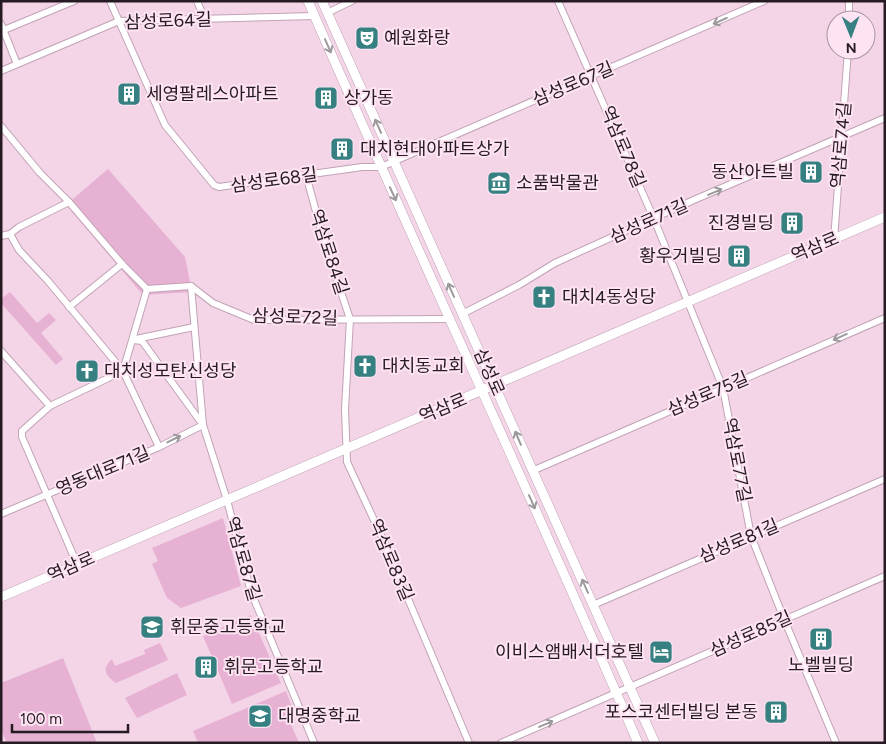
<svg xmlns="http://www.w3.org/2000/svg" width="886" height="744" viewBox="0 0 886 744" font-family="Figtree,'Noto Sans KR',sans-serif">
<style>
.green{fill:#e6b1d2}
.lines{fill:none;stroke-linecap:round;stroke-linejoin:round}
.street-casing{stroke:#c1a3b5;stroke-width:8}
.secondary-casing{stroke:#c1a3b5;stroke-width:10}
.street{stroke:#fff;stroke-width:6}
.secondary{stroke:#fff;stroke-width:9}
.oneway{stroke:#9d989c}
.labels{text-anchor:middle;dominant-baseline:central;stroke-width:4;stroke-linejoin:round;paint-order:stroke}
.street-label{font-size:18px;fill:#261b22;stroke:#fee4f3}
.poi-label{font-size:18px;fill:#261b22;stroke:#fee4f3;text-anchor:start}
</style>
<rect width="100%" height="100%" fill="#f4d5e8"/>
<g class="green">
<polygon points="108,169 185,257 192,292 143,295 66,205"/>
<polygon points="10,292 37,323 49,313 56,320 41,333 63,359 56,365 1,303 1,299"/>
<polygon points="223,518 241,586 181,608 167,598 152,564 158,561 152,548"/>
<polygon points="251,615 281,683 232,704 203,636"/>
<path d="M160,643L168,660L116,683C106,676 101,669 112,659L115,666L145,654L144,650Z"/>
<polygon points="63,658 97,743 7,743 1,730 1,683"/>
<polygon points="177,673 187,695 137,718 125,698"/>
<polygon points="286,691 294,712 287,715 299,743 198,743 193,731"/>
</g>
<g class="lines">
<g class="street-casing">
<g id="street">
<polyline points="110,1 165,125 214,185 219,187 362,167 381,167 764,1"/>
<polyline points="197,1 205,20"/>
<polyline points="558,1 654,219 723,388 751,536 784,619 836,743"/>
<polyline points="327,13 352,1"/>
<polyline points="849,20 849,1"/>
<polyline points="1,24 17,64"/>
<polyline points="4,30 74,1"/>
<polyline points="1,71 119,21 315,16"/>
<polyline points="1,126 40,173 69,202 122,264 147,289 191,286 213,303 254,320 450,319"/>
<polyline points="306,175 324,241 350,319 345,409 347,462 381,535 469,743"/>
<polyline points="10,234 19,250 48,281 123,371 159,447"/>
<polyline points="1,236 10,234 19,227 69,202"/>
<polyline points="834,240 848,50"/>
<polyline points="191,286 203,425 227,500 251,592 314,743"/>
<polyline points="69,307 122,264"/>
<polyline points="462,314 519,285 555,263 696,199 885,118"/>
<polyline points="136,339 194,327"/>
<polyline points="1,351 50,406"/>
<polyline points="532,471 885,318"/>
<polyline points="1,514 159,447 203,425 142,341 133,340"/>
<polyline points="77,564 22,437 22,431 50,406 123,371 147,289"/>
<polyline points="593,605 885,479"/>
<polyline points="501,743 885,576"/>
</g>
</g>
<g class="secondary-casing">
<g id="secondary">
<path d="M308,1C416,249 531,494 638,743"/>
<polyline points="322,1 655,743"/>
<polyline points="1,597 885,217"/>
</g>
</g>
<use href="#street" class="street"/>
<use href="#secondary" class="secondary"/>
</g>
<defs><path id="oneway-shaft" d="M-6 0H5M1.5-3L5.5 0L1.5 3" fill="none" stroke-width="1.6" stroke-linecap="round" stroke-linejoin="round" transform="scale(1.25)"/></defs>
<g class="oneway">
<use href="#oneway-shaft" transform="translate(720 21) rotate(156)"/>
<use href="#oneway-shaft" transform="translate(328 46) rotate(66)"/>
<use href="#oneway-shaft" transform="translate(378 126) rotate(-114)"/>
<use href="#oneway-shaft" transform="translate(715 192) rotate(-23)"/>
<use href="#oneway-shaft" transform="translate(393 194) rotate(65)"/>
<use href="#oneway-shaft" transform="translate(451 290) rotate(-114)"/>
<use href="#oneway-shaft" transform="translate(840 337) rotate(156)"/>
<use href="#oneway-shaft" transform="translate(518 438) rotate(-113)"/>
<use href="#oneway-shaft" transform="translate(174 439) rotate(-26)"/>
<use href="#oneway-shaft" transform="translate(532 502) rotate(66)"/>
<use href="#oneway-shaft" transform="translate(585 586) rotate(-114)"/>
<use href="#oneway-shaft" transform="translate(546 724) rotate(-23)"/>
</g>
<defs>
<g id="theatre-square" transform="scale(1.25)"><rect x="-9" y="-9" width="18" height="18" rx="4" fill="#378082" stroke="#fee4f3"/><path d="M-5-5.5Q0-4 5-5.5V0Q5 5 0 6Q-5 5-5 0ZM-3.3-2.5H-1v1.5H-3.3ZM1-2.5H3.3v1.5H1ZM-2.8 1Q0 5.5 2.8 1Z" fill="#fff"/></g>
<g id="building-square" transform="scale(1.25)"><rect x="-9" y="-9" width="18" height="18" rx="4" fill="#378082" stroke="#fee4f3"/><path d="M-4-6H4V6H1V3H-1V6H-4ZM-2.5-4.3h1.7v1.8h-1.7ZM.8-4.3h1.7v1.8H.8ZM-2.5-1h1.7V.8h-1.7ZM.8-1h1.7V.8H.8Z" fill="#fff"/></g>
<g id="museum-square" transform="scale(1.25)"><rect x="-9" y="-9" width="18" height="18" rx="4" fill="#378082" stroke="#fee4f3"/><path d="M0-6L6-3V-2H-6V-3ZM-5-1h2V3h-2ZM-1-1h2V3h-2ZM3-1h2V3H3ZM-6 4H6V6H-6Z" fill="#fff"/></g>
<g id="church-square" transform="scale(1.25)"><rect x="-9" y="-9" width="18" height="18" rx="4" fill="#378082" stroke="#fee4f3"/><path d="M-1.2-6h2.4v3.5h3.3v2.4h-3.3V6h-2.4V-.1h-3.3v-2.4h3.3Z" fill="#fff"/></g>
<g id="school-square" transform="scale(1.25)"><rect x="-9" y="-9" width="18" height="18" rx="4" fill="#378082" stroke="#fee4f3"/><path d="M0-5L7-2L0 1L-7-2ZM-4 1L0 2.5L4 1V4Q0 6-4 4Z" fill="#fff"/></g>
<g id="hotel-square" transform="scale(1.25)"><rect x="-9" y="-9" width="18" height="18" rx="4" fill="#378082" stroke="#fee4f3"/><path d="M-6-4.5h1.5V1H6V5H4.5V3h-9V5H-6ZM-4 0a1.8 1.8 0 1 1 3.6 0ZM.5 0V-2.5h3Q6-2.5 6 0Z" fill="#fff"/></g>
</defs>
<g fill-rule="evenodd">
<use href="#theatre-square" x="367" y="38"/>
<use href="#building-square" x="129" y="94"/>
<use href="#building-square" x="326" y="98"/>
<use href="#building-square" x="342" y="149"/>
<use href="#building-square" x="811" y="172"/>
<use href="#museum-square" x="499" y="183"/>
<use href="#building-square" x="792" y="223"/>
<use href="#building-square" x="739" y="256"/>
<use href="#church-square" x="544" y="297"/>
<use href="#church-square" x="365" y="366"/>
<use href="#church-square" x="87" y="371"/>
<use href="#school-square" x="152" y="627"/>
<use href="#building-square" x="821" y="639"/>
<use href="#hotel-square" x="661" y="652"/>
<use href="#building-square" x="206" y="667"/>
<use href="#building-square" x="776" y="712"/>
<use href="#school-square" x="260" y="716"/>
</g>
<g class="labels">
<g class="street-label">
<text transform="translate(168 21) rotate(-2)">삼성로64길</text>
<text transform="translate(573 84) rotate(-23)">삼성로67길</text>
<text transform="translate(841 145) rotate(-85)">역삼로74길</text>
<text transform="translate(623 147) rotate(67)">역삼로78길</text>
<text transform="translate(274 180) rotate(-8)">삼성로68길</text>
<text transform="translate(649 221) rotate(-24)">삼성로71길</text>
<text transform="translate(815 247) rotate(-23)">역삼로</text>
<text transform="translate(329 252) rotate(72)">역삼로84길</text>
<text transform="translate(295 317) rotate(2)">삼성로72길</text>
<text transform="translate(489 372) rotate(66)">삼성로</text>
<text transform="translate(708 394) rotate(-23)">삼성로75길</text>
<text transform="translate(443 408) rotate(-23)">역삼로</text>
<text transform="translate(737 460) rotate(79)">역삼로77길</text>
<text transform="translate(103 471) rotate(-23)">영동대로71길</text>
<text transform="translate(739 541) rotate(-23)">삼성로81길</text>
<text transform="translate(243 559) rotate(74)">역삼로87길</text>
<text transform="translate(391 560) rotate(67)">역삼로83길</text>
<text transform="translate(71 567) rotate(-24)">역삼로</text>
<text transform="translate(751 634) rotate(-24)">삼성로85길</text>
</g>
<g class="poi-label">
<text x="384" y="38">예원화랑</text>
<text x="146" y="94">세영팔레스아파트</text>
<text x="344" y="98">상가동</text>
<text x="360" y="149">대치현대아파트상가</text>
<text x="794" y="172" text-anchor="end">동산아트빌</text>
<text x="516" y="183">소품박물관</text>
<text x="774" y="223" text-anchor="end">진경빌딩</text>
<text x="722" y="256" text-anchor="end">황우거빌딩</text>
<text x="562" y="297">대치4동성당</text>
<text x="382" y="366">대치동교회</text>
<text x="104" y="371">대치성모탄신성당</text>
<text x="170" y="627">휘문중고등학교</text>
<text x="644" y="652" text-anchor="end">이비스앰배서더호텔</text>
<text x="821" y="665" text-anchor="middle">노벨빌딩</text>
<text x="224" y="667">휘문고등학교</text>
<text x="758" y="712" text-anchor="end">포스코센터빌딩 본동</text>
<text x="278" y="716">대명중학교</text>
</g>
</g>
<rect width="886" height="744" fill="none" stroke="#261b22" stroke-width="5"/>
<g transform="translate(851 35) rotate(179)"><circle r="24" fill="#fee4f3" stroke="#a8949f"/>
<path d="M0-4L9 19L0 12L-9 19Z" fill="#378082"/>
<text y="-8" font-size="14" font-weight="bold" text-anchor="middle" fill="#261b22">N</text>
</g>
<path d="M12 724v8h116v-8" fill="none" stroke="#261b22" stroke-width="2.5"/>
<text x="20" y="724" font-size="15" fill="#261b22" stroke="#fee4f3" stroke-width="4" paint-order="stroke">100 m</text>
</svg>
